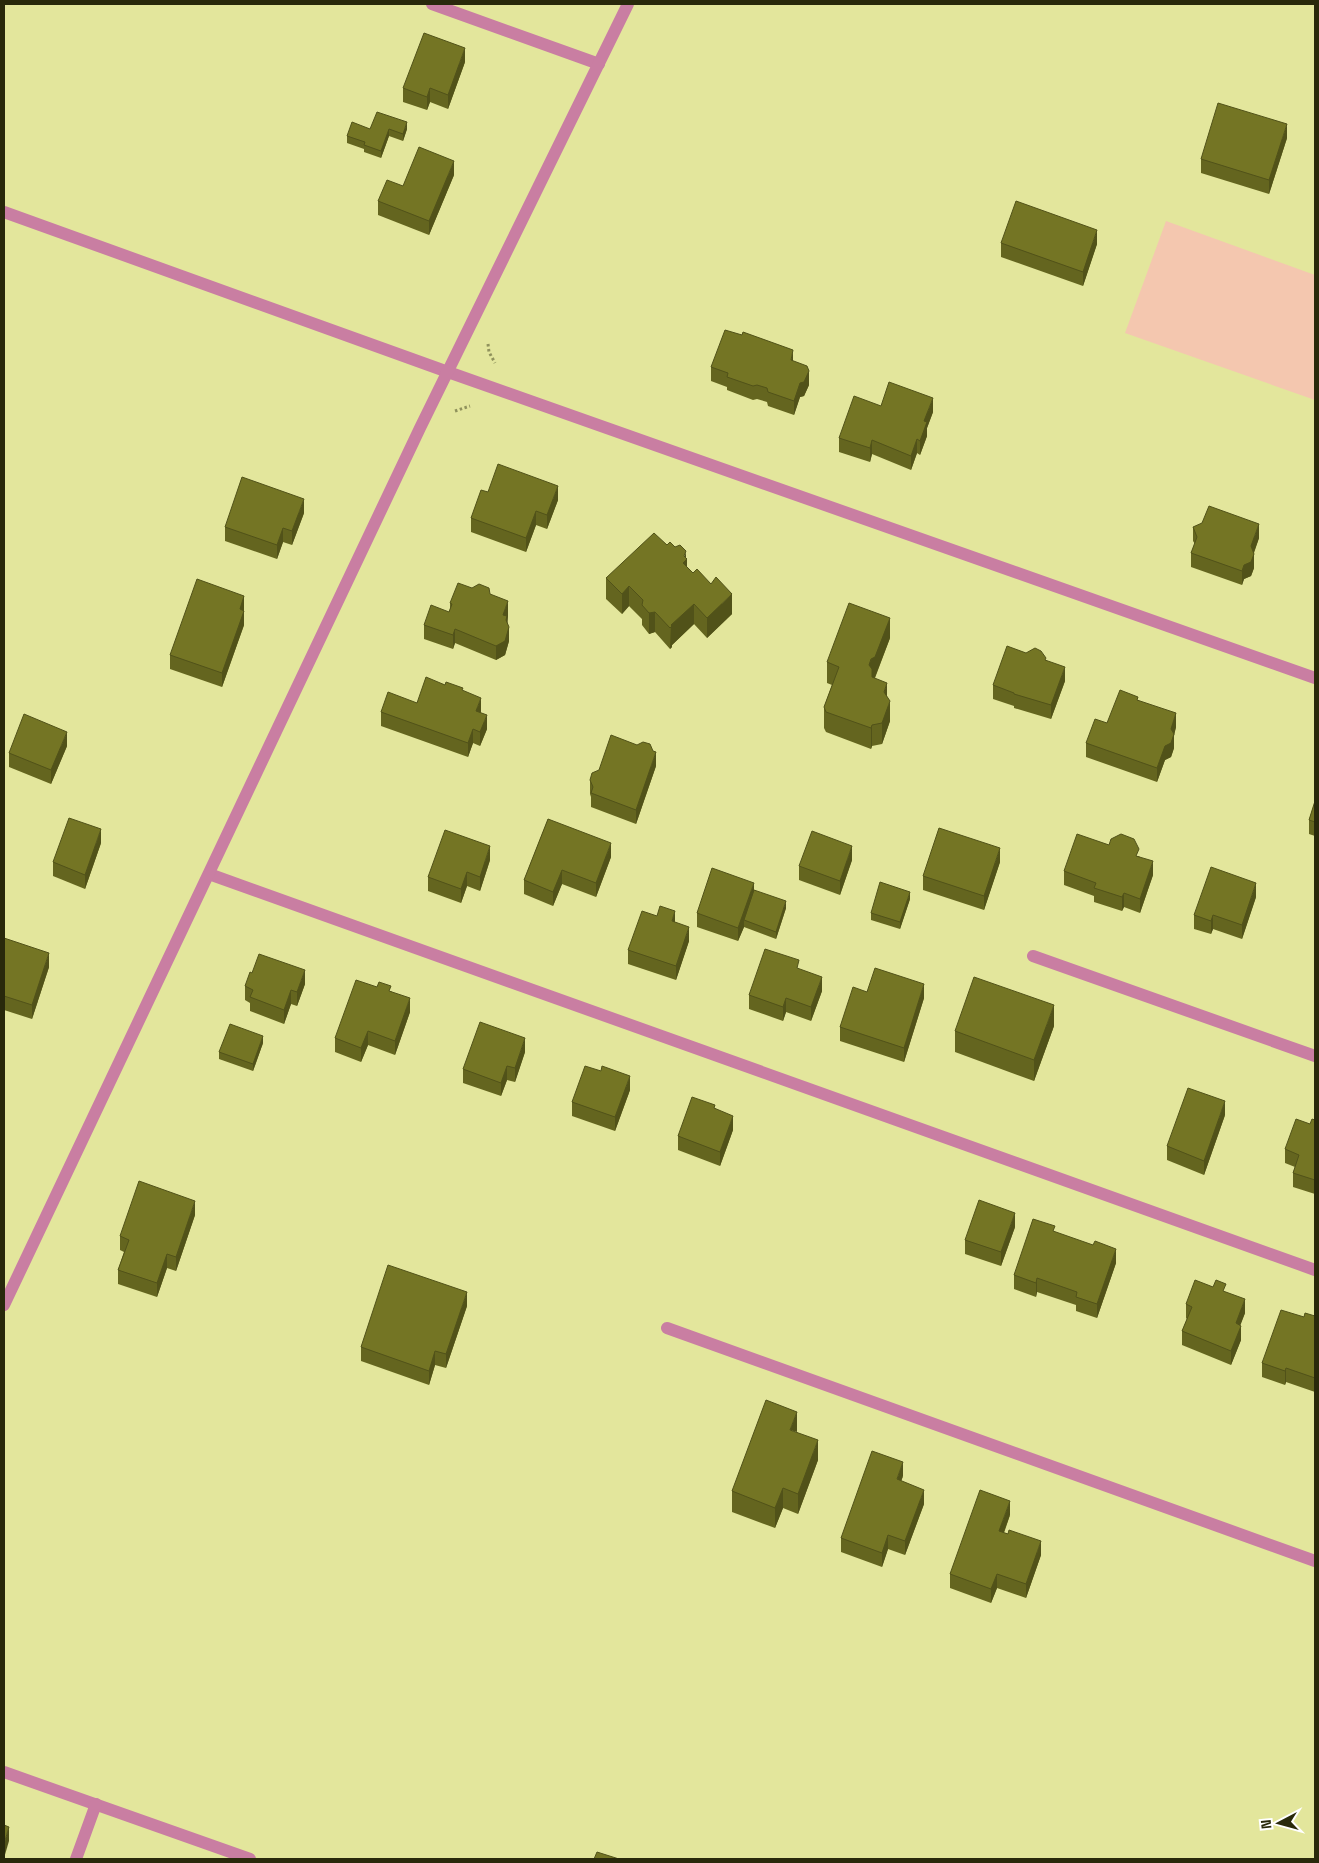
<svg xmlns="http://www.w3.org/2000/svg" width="1319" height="1863" viewBox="0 0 1319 1863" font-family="'Space Grotesk',sans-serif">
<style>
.green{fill:#f4c7af}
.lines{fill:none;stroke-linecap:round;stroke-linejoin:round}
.path{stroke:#90925c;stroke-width:3;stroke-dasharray:2.5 2.5;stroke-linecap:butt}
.lane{stroke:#c97ea2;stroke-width:12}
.street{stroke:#c97ea2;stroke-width:12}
.wall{fill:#64651f}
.shaded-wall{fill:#515219}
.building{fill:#747524;stroke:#515219}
</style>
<rect width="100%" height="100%" fill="#e3e69c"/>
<polygon class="green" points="1166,221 1315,275 1315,400 1125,333"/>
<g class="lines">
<g class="path">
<polyline points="488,344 489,352 495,363"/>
<polyline points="455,411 470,406"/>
</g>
<polyline class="lane" points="667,1328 1315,1561"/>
<g class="street">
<polyline points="432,4 599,64"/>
<polyline points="4,212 448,372 1315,678"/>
<polyline points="209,874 1315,1270"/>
<polyline points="1033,956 1315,1056"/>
<polyline points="4,1305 420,428 628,4"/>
<polyline points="4,1772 250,1859"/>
<polyline points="76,1859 96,1804"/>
</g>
</g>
<g class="wall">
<polygon points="465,62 448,109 430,102 427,110 403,102 403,88"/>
<polygon points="370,129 407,129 403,141 389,136 381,158 364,152 364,149 347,143 347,136"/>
<polygon points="1287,138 1269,194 1201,173 1201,159"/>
<polygon points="454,175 429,235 378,215 378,201 403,186"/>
<polygon points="1315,232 1315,250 1314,250 1314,236"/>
<polygon points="1001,243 1097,244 1083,286 1001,257"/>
<polygon points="793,361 809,385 804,396 800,397 794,415 768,406 767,402 757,399 753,400 727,390 727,387 711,381 711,367"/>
<polygon points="881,406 933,412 927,428 927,436 920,455 917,453 911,470 872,454 870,462 839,452 839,438"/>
<polygon points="488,492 558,500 547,529 536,525 526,552 471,532 471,518"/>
<polygon points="304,513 292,545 283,542 277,559 225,541 225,527"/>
<polygon points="1193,527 1259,538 1254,553 1254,568 1251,576 1244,579 1242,585 1191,567 1191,553 1195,544 1193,541"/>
<polygon points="667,545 686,558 687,568 732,614 707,638 694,624 672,645 672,647 670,649 655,632 649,634 642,625 642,619 629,606 622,614 606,599 606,578"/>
<polygon points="490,594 508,615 507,623 509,641 505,655 496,660 455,643 453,649 424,639 424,625 449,612 450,609 450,603"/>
<polygon points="244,596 244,625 222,687 170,669 170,655"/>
<polygon points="890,638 875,678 887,697 890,721 882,744 872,746 871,749 826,732 824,728 824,707 832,685 827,683 827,662"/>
<polygon points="1046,660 1065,681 1051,719 1014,708 1014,706 993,699 993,685"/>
<polygon points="463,691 481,711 481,713 487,729 480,746 473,743 468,757 381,726 381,712"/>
<polygon points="1138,700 1176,727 1174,734 1174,748 1171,757 1165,760 1157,782 1086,757 1086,743 1107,723"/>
<polygon points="67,746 51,784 9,767 9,753"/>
<polygon points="656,766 636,824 591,807 591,797 590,794 590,780"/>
<polygon points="1315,801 1315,836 1309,834 1309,820"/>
<polygon points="548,819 611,857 596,897 562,884 553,906 524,894 524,880"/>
<polygon points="101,843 85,889 53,876 53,862"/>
<polygon points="1139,856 1153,875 1140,913 1124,907 1122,911 1094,902 1094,896 1064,885 1064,871"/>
<polygon points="490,860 480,891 467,886 461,903 428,891 428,877"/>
<polygon points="852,860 840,895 799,880 799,866"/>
<polygon points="1000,862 984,910 923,890 923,876"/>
<polygon points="754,890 786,908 776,939 744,927 738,941 697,927 697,913"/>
<polygon points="1256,897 1242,939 1213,929 1211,934 1194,929 1194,915"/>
<polygon points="910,899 900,929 871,920 871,913"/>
<polygon points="675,922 689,941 676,980 628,964 628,950"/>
<polygon points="4,938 49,967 32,1019 4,1010"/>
<polygon points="799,969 822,991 811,1021 786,1012 783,1021 749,1009 749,995"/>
<polygon points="252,973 305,984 297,1006 291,1004 284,1024 250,1011 250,1003 245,1000 245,986"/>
<polygon points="391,991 410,1012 395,1055 368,1045 361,1062 335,1052 335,1038"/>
<polygon points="867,992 924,998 904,1062 840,1041 840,1027"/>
<polygon points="1054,1026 1034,1081 955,1052 955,1031"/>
<polygon points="263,1043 253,1071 219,1059 219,1052"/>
<polygon points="525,1052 515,1082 507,1080 501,1096 463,1083 463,1069"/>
<polygon points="601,1071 630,1090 615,1131 572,1116 572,1102"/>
<polygon points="715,1108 733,1130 720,1166 678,1150 678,1136"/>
<polygon points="1225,1115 1204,1175 1167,1160 1167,1146"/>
<polygon points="1315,1120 1315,1194 1293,1187 1293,1173 1295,1167 1285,1163 1285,1149"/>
<polygon points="195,1215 176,1271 167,1268 157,1297 118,1284 118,1270 124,1252 120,1250 120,1236"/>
<polygon points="1015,1227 1001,1266 965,1254 965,1240"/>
<polygon points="1055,1232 1116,1263 1097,1318 1076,1311 1076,1305 1037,1292 1036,1297 1014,1289 1014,1275"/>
<polygon points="1226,1292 1245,1313 1240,1325 1241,1340 1231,1365 1182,1345 1182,1331 1187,1319 1186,1318 1186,1304"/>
<polygon points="467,1306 446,1368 435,1365 429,1385 361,1361 361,1347"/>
<polygon points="1315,1316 1315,1392 1286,1382 1285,1385 1262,1377 1262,1363 1304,1317"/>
<polygon points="797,1432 818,1460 798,1514 783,1508 775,1528 732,1512 732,1491"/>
<polygon points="903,1476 901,1481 924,1504 905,1555 888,1549 882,1567 841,1552 841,1538"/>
<polygon points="1010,1515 1004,1533 1008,1534 1041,1555 1026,1598 997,1588 991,1603 950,1588 950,1574"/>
</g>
<g class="shaded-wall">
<polygon points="465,48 465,62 448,109 448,95"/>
<polygon points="430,88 430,102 427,110 427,97"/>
<polygon points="407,122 407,129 403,141 403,134"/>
<polygon points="1287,124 1287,138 1269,194 1269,180"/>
<polygon points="389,129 389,136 381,158 381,151"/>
<polygon points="454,161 454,175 429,235 429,221"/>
<polygon points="1097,230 1097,244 1083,286 1083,272"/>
<polygon points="793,350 793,364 791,360"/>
<polygon points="809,371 809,385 804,396 800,397 794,415 794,401 800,383"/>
<polygon points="933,398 933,412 927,428 927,436 920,455 920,441 924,421"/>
<polygon points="917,439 917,453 911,470 911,456"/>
<polygon points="872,440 872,454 870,462 870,448"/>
<polygon points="558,486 558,500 547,529 547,515"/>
<polygon points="304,499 304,513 292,545 292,531"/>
<polygon points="536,511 536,525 526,552 526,538"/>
<polygon points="1259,524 1259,538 1251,560 1251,546"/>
<polygon points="283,528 283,542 277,559 277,545"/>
<polygon points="686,551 686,560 687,559 687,580 683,563"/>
<polygon points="1254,554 1254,568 1251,576 1244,579 1242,585 1242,571 1244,565"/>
<polygon points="629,586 629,606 622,614 622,594"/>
<polygon points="732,594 732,614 707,638 707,618"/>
<polygon points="244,596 244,610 240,623 240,609"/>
<polygon points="508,601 508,615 507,630 503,615"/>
<polygon points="694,604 694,624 672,645 672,647 670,649 671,625"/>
<polygon points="244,611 244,625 222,687 222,673"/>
<polygon points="655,612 655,632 649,634 649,613"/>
<polygon points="890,618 890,638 875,677 871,680 869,665"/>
<polygon points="509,627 509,641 505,655 496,660 496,646"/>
<polygon points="455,629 455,643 453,649 453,635"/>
<polygon points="1065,667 1065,681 1051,719 1051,705"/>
<polygon points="887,683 887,703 884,692"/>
<polygon points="481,698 481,711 476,725 476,711"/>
<polygon points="890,701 890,721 882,744 882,723"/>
<polygon points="1176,713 1176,727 1174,736 1174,734 1174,748 1171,757 1165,760 1157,782 1157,768"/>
<polygon points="487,715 487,729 480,746 480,732"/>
<polygon points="872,725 872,746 871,749 871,728"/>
<polygon points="473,729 473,743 468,757 468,743"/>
<polygon points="67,732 67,746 51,784 51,770"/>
<polygon points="656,752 656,766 636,824 636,810"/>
<polygon points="101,829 101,843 85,889 85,875"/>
<polygon points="611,843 611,857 596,897 596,883"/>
<polygon points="490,846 490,860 480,891 480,877"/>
<polygon points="852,846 852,860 840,895 840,881"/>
<polygon points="1000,848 1000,862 984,910 984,896"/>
<polygon points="1153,861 1153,875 1140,913 1140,899"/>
<polygon points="562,870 562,884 553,906 553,892"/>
<polygon points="467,872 467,886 461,903 461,889"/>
<polygon points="754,883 754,897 744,920 744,927 738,941 738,928"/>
<polygon points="1256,883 1256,897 1242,939 1242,925"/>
<polygon points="910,892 910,899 900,929 900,922"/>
<polygon points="1124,893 1124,907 1122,911 1122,897"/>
<polygon points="786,901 786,908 776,939 776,932"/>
<polygon points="675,911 675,925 672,921"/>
<polygon points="1213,915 1213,929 1211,934 1211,921"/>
<polygon points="689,927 689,941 676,980 676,966"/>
<polygon points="49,953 49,967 32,1019 32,1005"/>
<polygon points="305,970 305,984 297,1006 297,992"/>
<polygon points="822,977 822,991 811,1021 811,1007"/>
<polygon points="924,984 924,998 904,1062 904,1048"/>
<polygon points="291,990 291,1004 284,1024 284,1010"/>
<polygon points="410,998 410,1012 395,1055 395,1041"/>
<polygon points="786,998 786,1012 783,1021 783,1007"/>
<polygon points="1054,1005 1054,1026 1034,1081 1034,1060"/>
<polygon points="368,1031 368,1045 361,1062 361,1048"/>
<polygon points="263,1036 263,1043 253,1071 253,1064"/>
<polygon points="525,1038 525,1052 515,1082 515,1068"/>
<polygon points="507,1066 507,1080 501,1096 501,1083"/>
<polygon points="630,1076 630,1090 615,1131 615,1117"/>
<polygon points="1225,1101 1225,1115 1204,1175 1204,1161"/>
<polygon points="733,1116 733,1130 720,1166 720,1152"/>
<polygon points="195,1201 195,1215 176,1271 176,1257"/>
<polygon points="1015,1213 1015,1227 1001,1266 1001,1252"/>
<polygon points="1116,1249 1116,1263 1097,1318 1097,1304"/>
<polygon points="167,1254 167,1268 157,1297 157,1283"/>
<polygon points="1037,1278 1037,1292 1036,1297 1036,1283"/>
<polygon points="467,1292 467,1306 446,1368 446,1354"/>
<polygon points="1245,1299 1245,1313 1236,1337 1236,1323"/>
<polygon points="1241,1326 1241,1340 1231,1365 1231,1351"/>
<polygon points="435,1351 435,1365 429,1385 429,1371"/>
<polygon points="1286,1368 1286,1382 1285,1385 1285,1371"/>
<polygon points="797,1412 797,1432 790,1430"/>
<polygon points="818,1440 818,1460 798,1514 798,1494"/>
<polygon points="903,1462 903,1476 897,1493 897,1479"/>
<polygon points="783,1488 783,1508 775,1528 775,1508"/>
<polygon points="924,1490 924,1504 905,1555 905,1541"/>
<polygon points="1010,1501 1010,1515 999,1545 999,1531"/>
<polygon points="888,1535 888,1549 882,1567 882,1553"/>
<polygon points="1041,1541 1041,1555 1026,1598 1026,1584"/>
<polygon points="997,1574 997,1588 991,1603 991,1589"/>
<polygon points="9,1827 9,1841 4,1858 4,1844"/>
</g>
<g class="building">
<polygon points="424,33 465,48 448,95 430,88 427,97 403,88"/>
<polygon points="1218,103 1287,124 1269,180 1201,159"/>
<polygon points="377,112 407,122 403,134 389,129 381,151 364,145 365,142 347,136 352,122 370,129"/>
<polygon points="419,147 454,161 429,221 378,201 387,180 403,186"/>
<polygon points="1016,201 1097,230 1083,272 1001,243"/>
<polygon points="725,330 742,335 743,332 793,350 791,360 807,366 809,371 804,382 800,383 794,401 768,392 767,388 757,385 753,386 727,377 728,373 711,367"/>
<polygon points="889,382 933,398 924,421 927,422 920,441 917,439 911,456 872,440 870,448 839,438 854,396 881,406"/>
<polygon points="498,464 558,486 547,515 536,511 526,538 471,518 481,490 488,492"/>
<polygon points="242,477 304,499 292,531 283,528 277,545 225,527"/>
<polygon points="1209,506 1259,524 1251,546 1254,554 1251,562 1244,565 1242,571 1191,553 1197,537 1193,527 1202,523"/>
<polygon points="654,533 667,545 670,542 675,547 680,545 686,551 684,556 687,559 683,563 693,573 697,569 711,584 716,577 732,594 707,618 694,604 671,625 672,626 670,628 655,612 649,613 642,605 643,600 629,586 622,594 606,578"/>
<polygon points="197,579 244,596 240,609 244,611 222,673 170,655"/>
<polygon points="458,583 472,588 479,584 489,588 490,594 508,601 503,615 507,616 506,620 509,627 505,641 496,646 455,629 453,635 424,625 431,605 449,612 452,604 450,603"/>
<polygon points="849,603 890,618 875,657 871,659 869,665 872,669 872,677 887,683 884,692 890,701 882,723 872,725 871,728 826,712 824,707 839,667 827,662"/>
<polygon points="1007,646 1026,653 1035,648 1041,651 1046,658 1045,660 1065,667 1051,705 1014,694 1014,693 993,685"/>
<polygon points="426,677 445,685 446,682 463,688 462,690 481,698 476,711 487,715 480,732 473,729 468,743 381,712 388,692 417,703"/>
<polygon points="1120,690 1138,697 1137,700 1176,713 1171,729 1174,734 1171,743 1165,746 1157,768 1086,743 1095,719 1107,723"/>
<polygon points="24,714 67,732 51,770 9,753"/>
<polygon points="611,735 637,745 643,742 650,744 653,751 656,752 636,810 591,793 593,787 590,780 592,773 599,770"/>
<polygon points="1315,801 1315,822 1309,820"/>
<polygon points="69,818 101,829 85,875 53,862"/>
<polygon points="548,819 611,843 596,883 562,870 553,892 524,880"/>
<polygon points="939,828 1000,848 984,896 923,876"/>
<polygon points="445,830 490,846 480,877 467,872 461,889 428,877"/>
<polygon points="812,831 852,846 840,881 799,866"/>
<polygon points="1077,834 1109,845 1111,839 1121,834 1134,839 1139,849 1136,856 1153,861 1140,899 1124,893 1122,897 1094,888 1096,883 1064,871"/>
<polygon points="1211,867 1256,883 1242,925 1213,915 1211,921 1194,915"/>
<polygon points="712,868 754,883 738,928 697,913"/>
<polygon points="880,882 910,892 900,922 871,913"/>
<polygon points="754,890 786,901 776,932 744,920"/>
<polygon points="660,906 675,911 672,921 689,927 676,966 628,950 642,911 657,916"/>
<polygon points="4,938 49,953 32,1005 4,996"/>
<polygon points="765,949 799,960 797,968 822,977 811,1007 786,998 783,1007 749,995"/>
<polygon points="259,954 305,970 297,992 291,990 284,1010 250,997 253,990 245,986 250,972 252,973"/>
<polygon points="875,968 924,984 904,1048 840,1027 853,987 867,992"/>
<polygon points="974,977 1054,1005 1034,1060 955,1031"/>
<polygon points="356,980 377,987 379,982 391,986 389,991 410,998 395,1041 368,1031 361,1048 335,1038"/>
<polygon points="480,1022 525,1038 515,1068 507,1066 501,1083 463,1069"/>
<polygon points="230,1024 263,1036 253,1064 219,1052"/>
<polygon points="585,1066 601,1071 602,1066 630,1076 615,1117 572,1102"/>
<polygon points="1188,1088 1225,1101 1204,1161 1167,1146"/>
<polygon points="692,1097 715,1105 714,1108 733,1116 720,1152 678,1136"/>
<polygon points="1296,1119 1310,1124 1312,1119 1315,1120 1315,1180 1293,1173 1299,1155 1285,1149"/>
<polygon points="139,1181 195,1201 176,1257 167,1254 157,1283 118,1270 129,1240 120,1236"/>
<polygon points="979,1200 1015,1213 1001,1252 965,1240"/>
<polygon points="1033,1219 1055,1226 1053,1231 1093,1245 1095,1241 1116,1249 1097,1304 1076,1297 1077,1292 1037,1278 1036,1283 1014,1275"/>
<polygon points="388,1265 467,1292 446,1354 435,1351 429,1371 361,1347"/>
<polygon points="1195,1280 1213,1287 1216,1280 1226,1284 1223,1291 1245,1299 1236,1323 1241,1326 1231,1351 1182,1331 1192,1307 1186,1304"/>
<polygon points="1281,1310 1304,1317 1305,1313 1315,1316 1315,1378 1286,1368 1285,1371 1262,1363"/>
<polygon points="766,1400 797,1412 790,1430 818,1440 798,1494 783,1488 775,1508 732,1491"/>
<polygon points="872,1451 903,1462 897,1479 924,1490 905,1541 888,1535 882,1553 841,1538"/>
<polygon points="980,1490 1010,1501 999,1531 1008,1534 1009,1530 1041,1541 1026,1584 997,1574 991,1589 950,1574"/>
<polygon points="4,1825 9,1827 4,1844"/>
<polygon points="597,1852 619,1859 594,1859"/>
</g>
<rect width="1319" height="1863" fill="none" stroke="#29290b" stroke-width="10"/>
<g transform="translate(1279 1823) rotate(264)" stroke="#ffffff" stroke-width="4" paint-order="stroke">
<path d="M0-4L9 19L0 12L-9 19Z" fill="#29290b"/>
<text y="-8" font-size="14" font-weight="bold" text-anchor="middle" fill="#29290b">N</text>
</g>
</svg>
